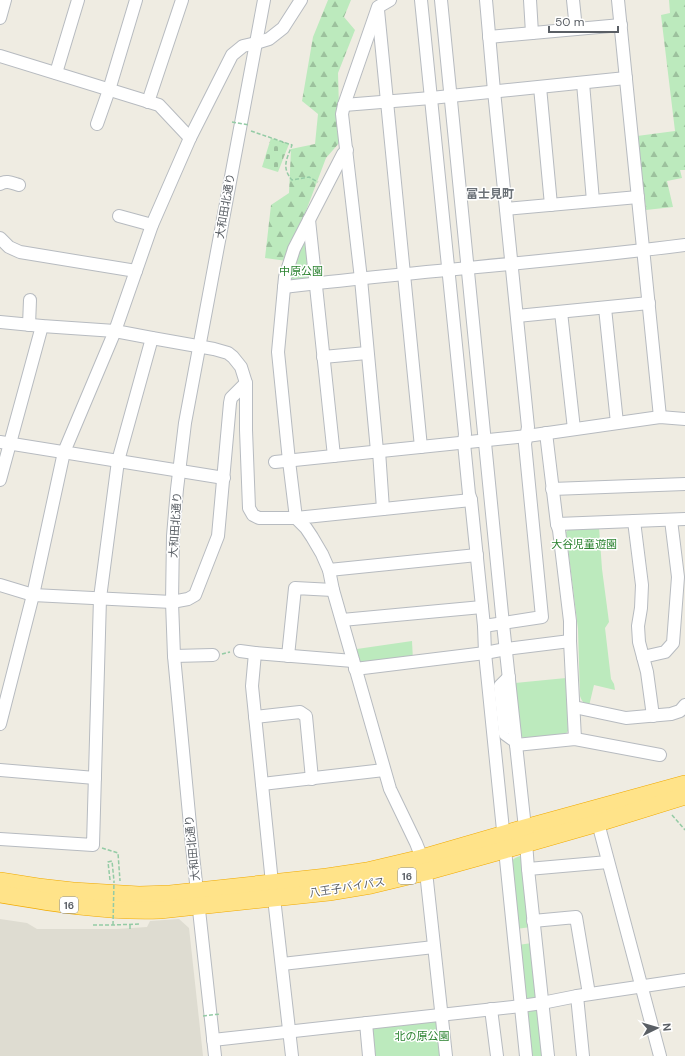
<svg xmlns="http://www.w3.org/2000/svg" width="685" height="1056" viewBox="0 0 685 1056" font-family="'DM Sans','Noto Sans JP',sans-serif">
<style>
.education{fill:#dedcd1}
.green{fill:#bceabd;fill-rule:evenodd}
.forest{fill:url(#forest-firs)}
.cemetery{fill:url(#cemetery-stones)}
.lines{fill:none;stroke-linecap:round;stroke-linejoin:round}
.minor-casing{stroke:#b7bbc0;stroke-width:14}
.highway-casing{stroke:#f1aa00;stroke-width:18}
.path{stroke:#94cba5;stroke-width:1.5;stroke-dasharray:4 2;stroke-linecap:butt}
.minor{stroke:#fff;stroke-width:12}
.highway{stroke:#ffe389;stroke-width:17}
.path-bridge{stroke:#94cba5;stroke-width:1.5;stroke-dasharray:4 2;stroke-linecap:butt}
.labels{text-anchor:middle;dominant-baseline:central;stroke-width:3;stroke-linejoin:round;paint-order:stroke}
.shield{fill:#fff;stroke:#8c8f93;stroke-width:1}
.shield-label{font-size:10px;font-weight:bold;fill:#5a5f65}
.street-label{font-size:11px;fill:#5a5f65;stroke:#fff}
.park-label{font-size:11px;fill:#2b8330;stroke:#fff}
.neighbourhood-label{font-size:12px;font-weight:bold;fill:#6b7177;stroke:#fff}
</style>
<defs>
<pattern id="forest-firs" width="22" height="20" patternUnits="userSpaceOnUse"><rect width="22" height="20" fill="#bceabd"/><path d="M5 1l3.5 6h-7zM16 11l3.5 6h-7z" fill="#9cc19d"/></pattern>
<pattern id="cemetery-stones" width="16" height="16" patternUnits="userSpaceOnUse"><rect width="16" height="16" fill="#bceabd"/><path d="M2 7V4a2 2 0 0 1 4 0v3zM10 15v-3a2 2 0 0 1 4 0v3z" fill="#9cc19d"/></pattern>
</defs>
<rect width="100%" height="100%" fill="#efece2"/>
<polygon class="education" points="0,919 27,923 37,929 117,929 147,927 150,921 179,919 189,928 203,1056 0,1056"/>
<g class="green">
<polygon points="309,220 316,283 284,287"/>
<path d="M571,527H599L602,569L609,622L605,628L611,679L614,684L615,690L594,685L589,706C584,703 582,702 580,696L578,629L566,532Z"/>
<polygon points="412,641 413,661 355,669 350,650"/>
<polygon points="566,678 568,731 564,736 527,740 521,736 515,683"/>
<path d="M520,856L524,860L545,1056H527L509,863L515,858ZM531,927L532,943L518,945L516,929Z"/>
<polygon points="442,1014 446,1056 369,1056 366,1023"/>
</g>
<g class="forest">
<polygon points="328,0 351,0 344,17 355,30 338,73 340,142 326,158 287,261 265,258 271,205 289,193 291,149 315,144 318,114 302,101 313,37"/>
<polygon points="669,0 685,0 685,170 680,170 682,178 667,181 673,207 646,210 637,136 675,131 661,15 670,13"/>
</g>
<polygon class="cemetery" points="271,138 289,144 278,172 262,167"/>
<g class="lines">
<g class="minor-casing">
<g id="minor">
<polyline points="421,0 465,434 464,443 469,494 471,500 484,626 485,653 526,1056"/>
<polyline points="441,0 503,624 525,828 528,869 548,1056"/>
<polyline points="530,0 532,33"/>
<polyline points="573,0 576,29"/>
<polyline points="618,0 660,417"/>
<polyline points="378,10 421,447"/>
<polyline points="0,18 5,0"/>
<polyline points="489,37 621,25"/>
<polyline points="0,56 159,105 190,138"/>
<polyline points="56,73 78,0"/>
<polyline points="583,83 593,201"/>
<polyline points="540,87 551,205"/>
<polyline points="148,102 182,0"/>
<polyline points="344,105 431,98 626,78"/>
<polyline points="97,124 109,90 136,0"/>
<polyline points="347,150 343,154 294,249 285,277 278,352 289,461 296,518 306,528 312,537 322,554 329,570 333,590 390,789 416,843 422,858 427,881 446,1056"/>
<path d="M0,184C7,180 12,183 19,185"/>
<polyline points="506,209 638,197"/>
<polyline points="119,216 152,225"/>
<polyline points="309,220 334,456"/>
<polyline points="0,238 9,247 20,252 136,271"/>
<path d="M284,287C417,271 552,262 685,245"/>
<polyline points="605,308 617,423"/>
<polyline points="561,312 574,429"/>
<polyline points="517,316 649,303"/>
<polyline points="0,322 42,326 115,331 152,338 214,349 228,353 233,357 241,367 246,383 246,430 249,508 253,515 259,518 296,518 471,500"/>
<polyline points="29,325 30,300"/>
<polyline points="323,357 367,353"/>
<polyline points="546,433 557,524 559,530 570,621 570,641 575,739"/>
<polyline points="0,442 224,478"/>
<polyline points="377,451 361,279 342,114 344,105 378,7 390,0"/>
<polyline points="379,451 383,509"/>
<polyline points="275,462 527,436 660,417 685,419"/>
<polyline points="0,480 42,326"/>
<polyline points="552,489 685,484"/>
<polyline points="634,521 642,585 641,608 638,626 639,642 647,672 653,716"/>
<polyline points="557,524 685,519"/>
<polyline points="329,570 477,555"/>
<polyline points="0,585 33,595 172,602 188,599 195,595 218,536 230,403 231,398 246,383"/>
<polyline points="342,620 482,607"/>
<polyline points="484,626 542,617 525,444 528,427 494,91 486,0"/>
<polyline points="240,651 255,653"/>
<polyline points="174,656 213,655"/>
<polyline points="288,656 295,588 333,590"/>
<polyline points="643,657 665,652 673,643 678,577 671,520"/>
<polyline points="355,669 485,653 506,649 570,641"/>
<polyline points="509,677 500,686 505,734 516,742"/>
<polyline points="574,707 626,718 671,714 680,711 685,705"/>
<polyline points="255,717 300,712 306,716 312,779"/>
<polyline points="0,724 33,595 64,452 115,331 152,225 190,138 232,55 243,46 256,43 269,39 283,28 301,0"/>
<polyline points="516,745 575,739 660,755"/>
<polyline points="0,770 95,778"/>
<polyline points="262,784 384,770"/>
<polyline points="598,823 660,1056"/>
<polyline points="0,839 93,845 100,598 118,461 152,338"/>
<polyline points="528,869 608,862"/>
<polyline points="272,883 252,686 255,653 353,661"/>
<polyline points="274,898 292,1056"/>
<polyline points="533,921 576,917 589,994"/>
<polyline points="282,964 434,947"/>
<polyline points="577,996 583,1056"/>
<polyline points="491,1009 497,1056"/>
<polyline points="366,1023 369,1056"/>
<polyline points="213,1040 521,1006 542,1003 577,996 685,980"/>
<polyline points="215,1056 192,846 174,656 172,602 173,536 177,489 185,423 264,0"/>
</g>
</g>
<g class="highway-casing">
<g id="highway">
<polyline points="0,881 38,887 73,891 139,895 170,894 327,877 367,871 422,858 525,828 685,784"/>
<path d="M0,894C53,903 106,912 160,910L329,892L371,885L425,872L504,850L598,823L685,796"/>
</g>
</g>
<g class="path">
<path d="M251,131L292,145C287,159 281,167 292,180L309,177L318,182"/>
<polyline points="222,654 230,652"/>
<polyline points="672,815 685,830"/>
<polyline points="102,848 118,853 120,881"/>
<polyline points="110,880 108,862 112,861 114,881"/>
<polyline points="93,925 113,925 139,924"/>
<polyline points="130,925 130,931"/>
</g>
<use href="#minor" class="minor"/>
<use href="#highway" class="highway"/>
<g class="path-bridge">
<polyline points="232,122 249,125"/>
<polyline points="113,925 114,881"/>
<polyline points="203,1016 220,1014"/>
</g>
</g>
<g class="labels">
<g class="shield">
<rect x="398" y="868" width="18" height="16" rx="3"/>
<rect x="60" y="897" width="18" height="16" rx="3"/>
</g>
<g class="shield-label">
<text x="407" y="876">16</text>
<text x="69" y="905">16</text>
</g>
<g class="street-label">
<text transform="translate(225 206) rotate(-80)">大和田北通り</text>
<text transform="translate(175 525) rotate(-86)">大和田北通り</text>
<text transform="translate(192 848) rotate(-96)">大和田北通り</text>
<text transform="translate(347 887) rotate(-9)">八王子バイパス</text>
</g>
<g class="park-label">
<text x="301" y="271">中原公園</text>
<text x="584" y="544">大谷児童遊園</text>
<text x="422" y="1036">北の原公園</text>
</g>
<g class="neighbourhood-label">
<text x="490" y="194">富士見町</text>
</g>
</g>
<g transform="translate(657 1028) rotate(85)" stroke="#ffffff" stroke-width="3" paint-order="stroke">
<path d="M0-3L7 15L0 10L-7 15Z" fill="#5a5f65"/>
<text y="-6" font-size="11" font-weight="bold" text-anchor="middle" fill="#5a5f65">N</text>
</g>
<path d="M549 26v6h69v-6" fill="none" stroke="#5a5f65" stroke-width="2"/>
<text x="555" y="26" font-size="12" fill="#5a5f65" stroke="#ffffff" stroke-width="3" paint-order="stroke">50 m</text>
</svg>
